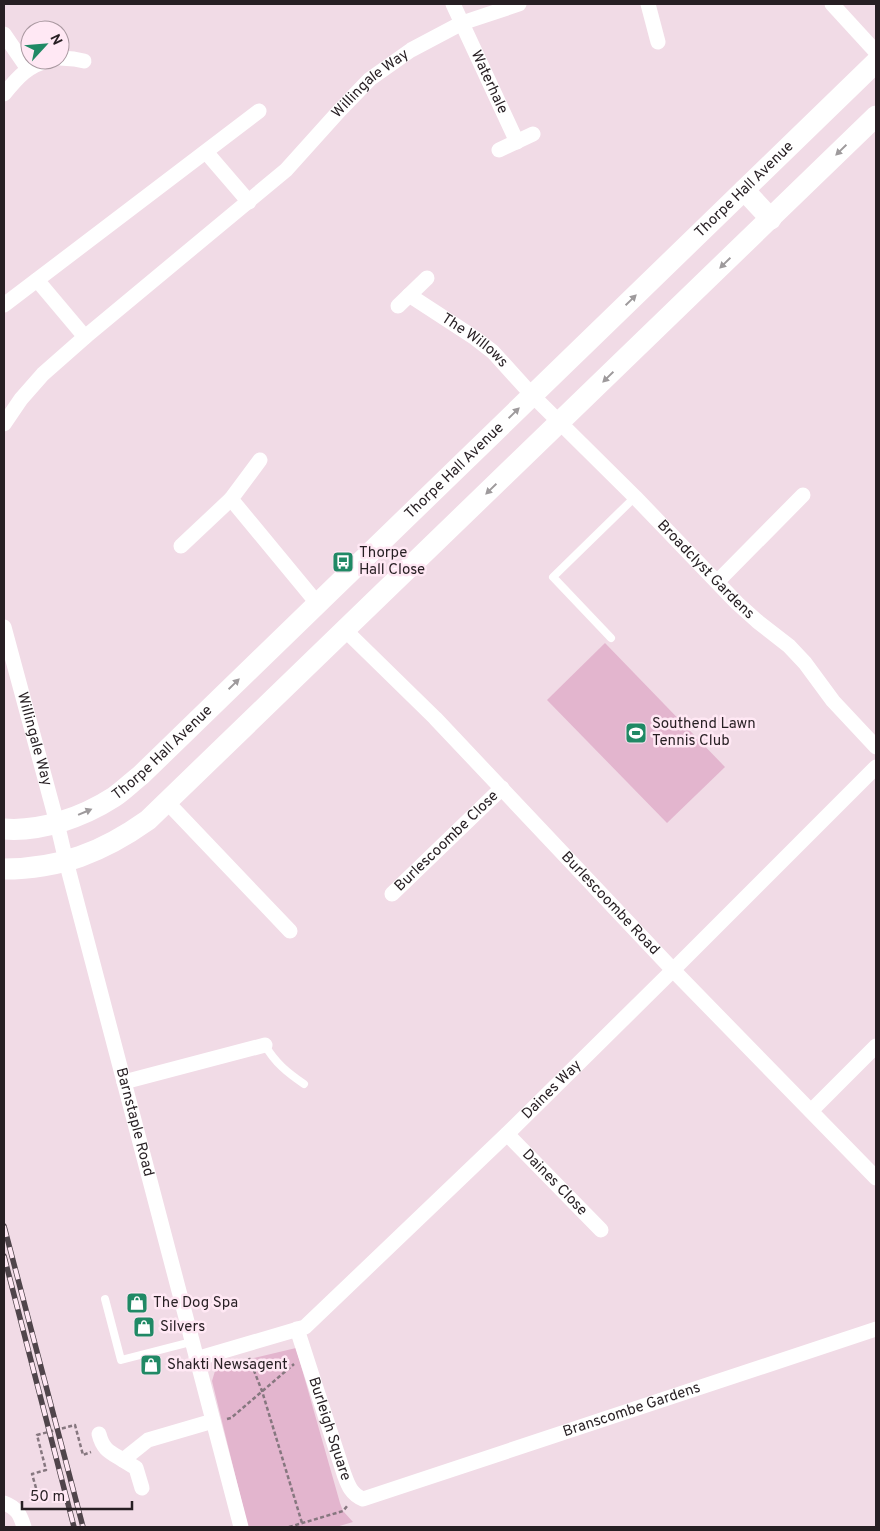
<svg xmlns="http://www.w3.org/2000/svg" width="880" height="1531" viewBox="0 0 880 1531" font-family="Overpass,sans-serif">
<style>
.green{fill:#e3b5ce}
.lines{fill:none;stroke-linecap:round;stroke-linejoin:round}
.path{stroke:#86777f;stroke-width:2.5;stroke-dasharray:4 2.5;stroke-linecap:butt}
.lane{stroke:#fff;stroke-width:8}
.street{stroke:#fff;stroke-width:15}
.secondary{stroke:#fff;stroke-width:21}
.rail-casing{stroke:#50454b;stroke-width:5.5}
.rail{stroke:#ffe8f4;stroke-width:4;stroke-dasharray:11;stroke-linecap:butt}
.oneway{fill:#9e9a9c}
.labels{text-anchor:middle;dominant-baseline:central;stroke-width:5;stroke-linejoin:round;paint-order:stroke}
.street-label{font-size:15px;fill:#271f23;stroke:#ffe8f4}
.poi-label{font-size:15px;fill:#271f23;stroke:#ffe8f4;text-anchor:start}
</style>
<rect width="100%" height="100%" fill="#f1dbe6"/>
<g class="green">
<polygon points="605,643 725,767 667,823 547,700"/>
<polygon points="296,1348 340,1503 343,1511 353,1522 336,1527 248,1527 212,1381 215,1371 233,1363"/>
</g>
<g class="lines">
<g class="path">
<polyline points="249,1358 262,1391 302,1523"/>
<polyline points="227,1419 231,1418 294,1364"/>
<polyline points="36,1488 32,1474 46,1470 37,1435 75,1425 83,1455 91,1452"/>
<polyline points="289,1527 343,1511 348,1505"/>
</g>
<g class="lane">
<polyline points="611,638 553,577 635,497"/>
<path d="M265,1045C275,1063 288,1073 304,1084"/>
<polyline points="105,1299 121,1360 191,1342"/>
</g>
<g class="street">
<path id="s1" d="M453,4L517,142"/>
<polyline points="648,4 658,42"/>
<polyline points="832,4 876,52"/>
<polyline points="4,34 28,69"/>
<polyline points="60,58 74,59 84,61"/>
<path d="M4,94C18,77 28,65 51,60"/>
<polyline points="499,150 533,134"/>
<polyline points="206,152 249,202"/>
<polyline points="37,280 85,337"/>
<path id="s2" d="M409,295L475,338L493,352L532,395L635,497L737,603L757,621L789,646L805,663L833,701L876,747"/>
<polyline points="4,305 259,111"/>
<polyline points="398,306 427,278"/>
<path id="s3" d="M4,424L21,399L43,374L85,337L286,170L340,110L370,79L411,50L462,23L519,4"/>
<polyline points="260,460 231,499 317,603"/>
<polyline points="181,546 231,499"/>
<polyline points="717,582 803,495"/>
<path id="s4" d="M4,627L57,823L66,861L241,1527"/>
<path id="s5" d="M345,630L435,718L673,970L876,1178"/>
<polyline points="167,802 290,931"/>
<path id="s6" d="M392,894L502,788"/>
<polyline points="124,1082 265,1045"/>
<polyline points="811,1111 876,1046"/>
<path id="s7" d="M507,1134L601,1230"/>
<path id="s8" d="M297,1329L344,1474C348,1485 351,1494 363,1499L876,1329"/>
<path id="s9" d="M196,1359L305,1327L507,1134L673,970L876,767"/>
<path d="M99,1434C103,1450 110,1452 123,1460"/>
<polyline points="142,1488 136,1468 123,1460 148,1440 213,1421"/>
<path d="M4,1503C17,1508 20,1514 24,1527"/>
</g>
<g class="secondary">
<polyline points="744,190 771,219"/>
<path id="s10" d="M4,829C41,832 83,817 114,797C123,791 132,782 141,775L876,62"/>
<path d="M4,869C60,869 103,852 148,820L876,116"/>
</g>
<g class="rail-casing">
<g id="rail">
<polyline points="4,1226 83,1527"/>
<polyline points="4,1256 74,1527"/>
</g>
</g>
<use href="#rail" class="rail"/>
</g>
<defs><path id="oneway-solid" d="M-6-.8H1V-3.2L6.5 0L1 3.2V.8H-6Z" transform="scale(1.25)"/></defs>
<g class="oneway">
<use href="#oneway-solid" transform="translate(841 150) rotate(136)"/>
<use href="#oneway-solid" transform="translate(725 263) rotate(136)"/>
<use href="#oneway-solid" transform="translate(631 300) rotate(-44)"/>
<use href="#oneway-solid" transform="translate(608 377) rotate(136)"/>
<use href="#oneway-solid" transform="translate(514 413) rotate(-44)"/>
<use href="#oneway-solid" transform="translate(491 489) rotate(136)"/>
<use href="#oneway-solid" transform="translate(234 684) rotate(-44)"/>
<use href="#oneway-solid" transform="translate(85 812) rotate(-23)"/>
</g>
<defs>
<g id="bus-square" transform="scale(1.125)"><rect x="-9" y="-9" width="18" height="18" rx="4" fill="#208965" stroke="#ffe8f4"/><path d="M-5-6H5V4H4V6H2V4H-2V6H-4V4H-5ZM-3.5-4V0h7V-4ZM-3.5 1.2v1.5H-2V1.2ZM2 1.2v1.5H3.5V1.2Z" fill="#fff"/></g>
<g id="stadium-square" transform="scale(1.125)"><rect x="-9" y="-9" width="18" height="18" rx="4" fill="#208965" stroke="#ffe8f4"/><path d="M0-5a6.5 5 0 1 0 0 10a6.5 5 0 1 0 0-10ZM-3.5-1.8h7v3.6h-7Z" fill="#fff"/></g>
<g id="shop-square" transform="scale(1.125)"><rect x="-9" y="-9" width="18" height="18" rx="4" fill="#208965" stroke="#ffe8f4"/><path d="M-5-2.5h2.3a2.7 3.5 0 0 1 5.4 0H5L5.5 6h-11ZM-1.5-2.5h3a1.5 2.3 0 0 0-3 0Z" fill="#fff"/></g>
</defs>
<g fill-rule="evenodd">
<use href="#bus-square" x="343" y="562"/>
<use href="#stadium-square" x="636" y="733"/>
<use href="#shop-square" x="137" y="1303"/>
<use href="#shop-square" x="144" y="1327"/>
<use href="#shop-square" x="151" y="1365"/>
</g>
<g class="labels">
<g class="street-label">
<text stroke="none"><textPath href="#s1" startOffset="86">Waterhale</textPath></text>
<text stroke="none"><textPath href="#s3" startOffset="502">Willingale Way</textPath></text>
<text stroke="none"><textPath href="#s10" startOffset="992">Thorpe Hall Avenue</textPath></text>
<text stroke="none"><textPath href="#s2" startOffset="80">The Willows</textPath></text>
<text stroke="none"><textPath href="#s10" startOffset="588">Thorpe Hall Avenue</textPath></text>
<text stroke="none"><textPath href="#s2" startOffset="406">Broadclyst Gardens</textPath></text>
<text stroke="none"><textPath href="#s4" startOffset="116">Willingale Way</textPath></text>
<text stroke="none"><textPath href="#s10" startOffset="182">Thorpe Hall Avenue</textPath></text>
<text stroke="none"><textPath href="#s6" startOffset="76">Burlescoombe Close</textPath></text>
<text stroke="none"><textPath href="#s5" startOffset="381">Burlescoombe Road</textPath></text>
<text stroke="none"><textPath href="#s9" startOffset="456">Daines Way</textPath></text>
<text stroke="none"><textPath href="#s4" startOffset="512">Barnstaple Road</textPath></text>
<text stroke="none"><textPath href="#s7" startOffset="68">Daines Close</textPath></text>
<text stroke="none"><textPath href="#s8" startOffset="468">Branscombe Gardens</textPath></text>
<text stroke="none"><textPath href="#s8" startOffset="105">Burleigh Square</textPath></text>
</g>
<g class="poi-label">
<text x="359" y="553">Thorpe<tspan x="359" dy="17">Hall Close</tspan></text>
<text x="652" y="724">Southend Lawn<tspan x="652" dy="17">Tennis Club</tspan></text>
<text x="153" y="1303">The Dog Spa</text>
<text x="160" y="1327">Silvers</text>
<text x="167" y="1365">Shakti Newsagent</text>
</g>
</g>
<rect width="880" height="1531" fill="none" stroke="#271f23" stroke-width="10"/>
<g transform="translate(45 45) rotate(64)"><circle r="24" fill="#ffe8f4" stroke="#a998a0"/>
<path d="M0-4L9 19L0 12L-9 19Z" fill="#208965"/>
<text y="-8" font-size="14" font-weight="bold" text-anchor="middle" fill="#271f23">N</text>
</g>
<path d="M22 1501v8h110v-8" fill="none" stroke="#271f23" stroke-width="2.5"/>
<text x="30" y="1501" font-size="15" fill="#271f23" stroke="#ffe8f4" stroke-width="4" paint-order="stroke">50 m</text>
</svg>
